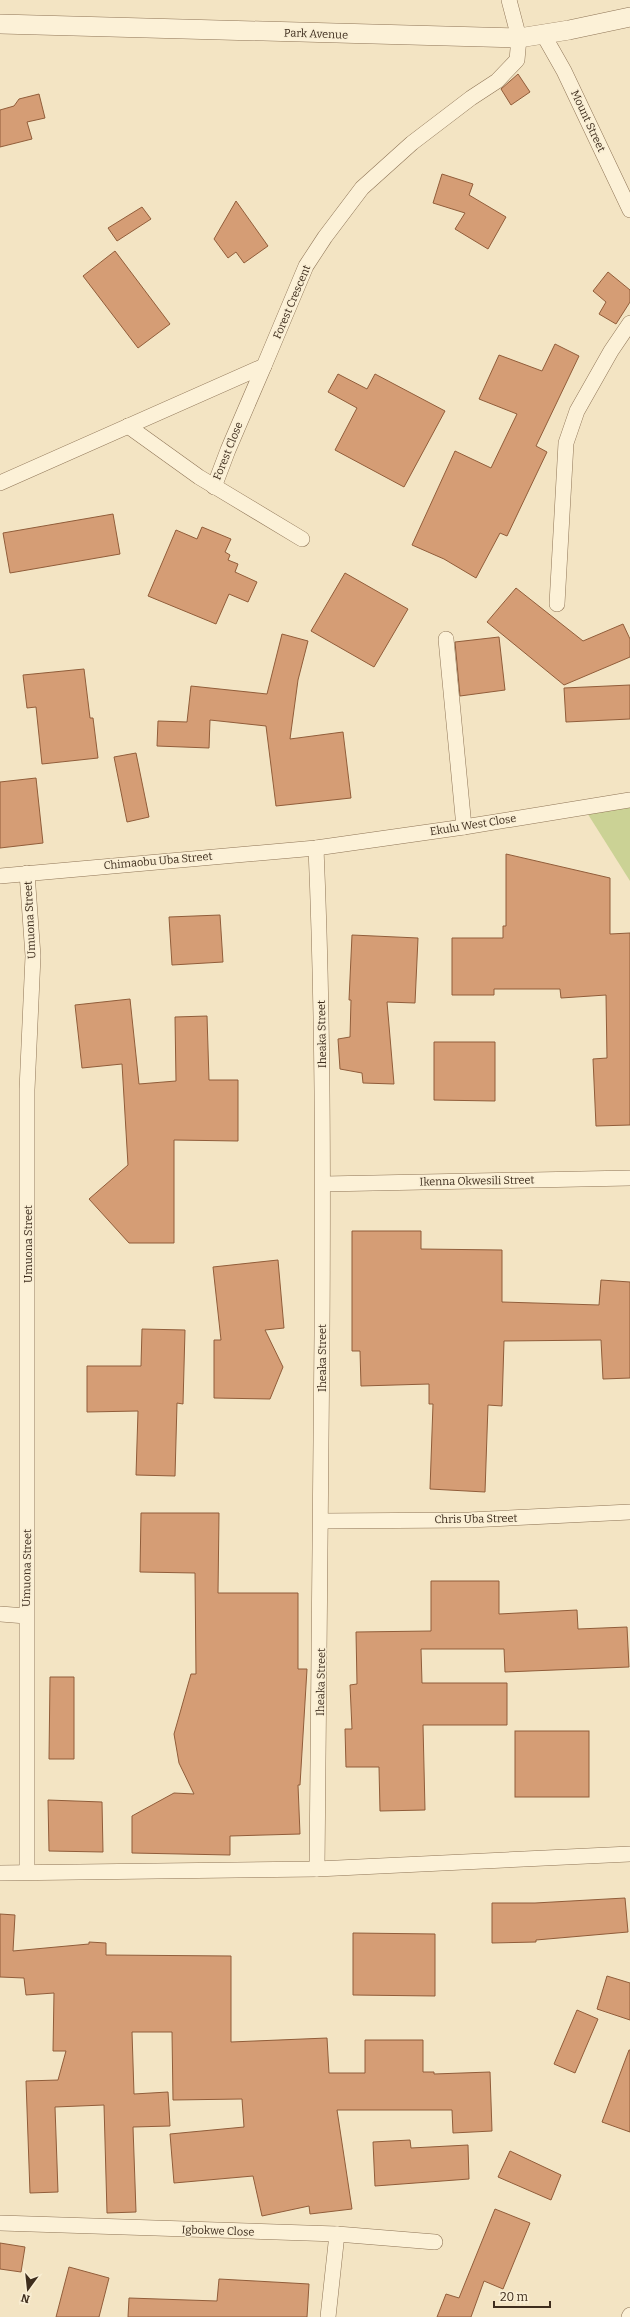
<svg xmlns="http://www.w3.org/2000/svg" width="630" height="2317" viewBox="0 0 630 2317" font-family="Bitter,serif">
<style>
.grass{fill:#cbd295}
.building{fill:#d59d75;stroke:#915d3a}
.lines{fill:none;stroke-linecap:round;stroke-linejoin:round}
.minor-casing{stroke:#8f7557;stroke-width:16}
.tertiary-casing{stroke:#8f7557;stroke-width:20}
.minor{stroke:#fcf1d7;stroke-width:15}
.tertiary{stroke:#fcf1d7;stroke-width:19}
.labels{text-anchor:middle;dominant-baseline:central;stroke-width:3;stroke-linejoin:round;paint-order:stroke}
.street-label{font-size:11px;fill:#3e2d1d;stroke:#f9eed4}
</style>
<rect width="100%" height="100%" fill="#f3e4c3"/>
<polygon class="grass" points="630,800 630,881 584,808"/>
<g class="building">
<polygon points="518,74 530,92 511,105 501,89"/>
<polygon points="39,94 45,118 27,122 32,139 0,147 0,110 14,106 19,99"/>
<polygon points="442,174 473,184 469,195 506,217 488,249 455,229 465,213 433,203"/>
<polygon points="236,201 268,246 244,263 236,252 228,258 214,239"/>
<polygon points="142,207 151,219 117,241 108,228"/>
<polygon points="115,251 170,324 138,348 83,276"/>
<polygon points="608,272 630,290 630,302 616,324 599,314 606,302 593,291"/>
<polygon points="555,344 579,356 536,446 547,452 507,536 500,533 476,578 444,559 412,545 455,451 491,468 517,414 479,399 499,355 542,371"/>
<polygon points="338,374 367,389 375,374 445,411 404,487 335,450 357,408 328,392"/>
<polygon points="113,514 120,554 10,573 3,533"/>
<polygon points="202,527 231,539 225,552 230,555 228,560 238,564 235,572 257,582 248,602 229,594 216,624 148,596 176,530 197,539"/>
<polygon points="345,573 408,609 374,667 311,631"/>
<polygon points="516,588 583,641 623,624 630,639 630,657 564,685 487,622"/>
<polygon points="282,634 308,641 298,680 290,739 343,732 351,798 276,806 266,726 210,720 209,748 157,746 158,721 187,722 191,686 267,694"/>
<polygon points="499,637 505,690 460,696 455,642"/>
<polygon points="84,669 90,718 93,718 98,758 42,764 36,707 27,708 23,675"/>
<polygon points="630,685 630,719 566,722 564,688"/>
<polygon points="136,753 149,817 127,822 114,757"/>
<polygon points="36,778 43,843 0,848 0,782"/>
<polygon points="506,854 610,878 610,934 630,933 630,1125 596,1126 593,1059 607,1058 606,995 561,998 560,989 494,989 494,995 452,995 452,938 503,938 503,926 506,926"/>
<polygon points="220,915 223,962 172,965 169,917"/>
<polygon points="352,935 418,938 415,1003 387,1002 394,1084 363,1083 362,1073 340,1069 338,1039 350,1037 351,1000 349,1000"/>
<polygon points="130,999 139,1084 176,1081 175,1017 207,1016 209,1080 238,1080 238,1141 174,1140 174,1243 129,1243 89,1199 128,1165 122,1064 82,1068 75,1005"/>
<polygon points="434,1042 495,1042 495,1101 434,1100"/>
<polygon points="352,1231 421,1231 421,1249 502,1250 502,1302 599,1305 601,1280 630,1282 630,1378 603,1379 601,1340 504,1341 502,1406 488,1405 485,1492 430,1489 433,1404 429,1404 429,1384 361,1386 360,1351 352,1351"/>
<polygon points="278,1260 284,1328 265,1330 283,1367 270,1399 214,1398 214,1340 221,1340 213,1267"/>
<polygon points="142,1329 185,1330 183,1404 177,1403 175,1476 136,1475 138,1411 87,1412 87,1366 141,1366"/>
<polygon points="141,1513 219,1513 218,1593 298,1593 298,1669 307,1669 300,1785 298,1785 300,1834 230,1836 230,1855 132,1853 132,1816 174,1793 194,1794 179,1763 174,1734 191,1674 196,1674 195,1573 140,1572"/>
<polygon points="431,1581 499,1581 499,1614 577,1610 578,1629 627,1627 629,1667 505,1672 504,1649 421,1649 422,1683 507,1683 507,1725 423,1725 425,1810 380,1811 379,1767 346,1767 345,1729 352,1729 350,1685 357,1684 356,1632 431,1631"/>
<polygon points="50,1677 74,1677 74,1759 49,1759"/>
<rect x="515" y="1731" width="74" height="66"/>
<polygon points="48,1800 102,1802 103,1852 49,1851"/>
<polygon points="625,1898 628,1932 536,1940 536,1942 492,1943 492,1903 535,1903"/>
<polygon points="0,1914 15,1915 13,1951 89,1944 89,1942 106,1943 106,1955 231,1956 231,2042 327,2038 329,2073 365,2073 365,2040 423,2040 423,2072 434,2072 434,2074 490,2072 492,2131 453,2133 452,2110 337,2110 352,2209 310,2214 309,2206 262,2216 253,2176 174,2183 170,2134 244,2127 242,2099 173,2100 172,2032 132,2032 134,2094 168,2092 170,2126 133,2127 136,2212 107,2213 104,2105 55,2107 58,2192 30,2193 26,2081 58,2080 66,2051 53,2051 54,1993 26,1995 24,1978 0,1977"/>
<polygon points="353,1933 435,1934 435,1996 353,1995"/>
<polygon points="607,1976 630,1983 630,2020 597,2009"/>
<polygon points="577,2010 598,2019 575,2073 554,2064"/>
<polygon points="629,2050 630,2050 630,2132 602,2122"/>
<polygon points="410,2140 411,2148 468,2145 469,2179 375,2186 373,2142"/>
<polygon points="510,2151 561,2175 551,2200 498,2177"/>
<polygon points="495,2209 530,2223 503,2289 484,2281 471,2317 437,2317 446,2294 459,2298"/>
<polygon points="0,2243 25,2247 21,2272 0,2269"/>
<polygon points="69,2267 109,2278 99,2317 56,2317"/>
<polygon points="219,2279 309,2284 307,2317 128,2317 129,2298 217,2301"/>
</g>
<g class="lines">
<g class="minor-casing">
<g id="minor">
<polyline points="543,34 564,71 630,210"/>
<polyline points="128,426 199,477 302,539"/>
<polyline points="0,483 264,366 306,266 325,237 362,188 412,143 471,98 497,81 517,60 519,38 509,0"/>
<polyline points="214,487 228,450 264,366"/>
<polyline points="557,604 566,443 577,411 611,351 630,323"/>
<polyline points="446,639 464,827"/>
<path d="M316,848C323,1010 323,1172 322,1335C322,1513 320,1691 317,1869"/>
<polyline points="27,873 33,956 27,1090 27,1872"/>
<polyline points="0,876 316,848 464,827 630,800"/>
<polyline points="324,1184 630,1178"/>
<polyline points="322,1521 469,1520 630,1512"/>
<polyline points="0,1614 26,1616"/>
<polyline points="0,1873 317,1869 630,1854"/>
<polyline points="0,2223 337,2234 435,2242"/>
<polyline points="328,2317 337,2234"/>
<polyline points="629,2317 630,2315"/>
</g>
</g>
<g class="tertiary-casing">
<polyline id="tertiary" points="0,24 519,38 569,30 630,17"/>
</g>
<use href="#minor" class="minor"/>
<use href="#tertiary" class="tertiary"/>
</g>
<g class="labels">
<g class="street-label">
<text transform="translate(316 34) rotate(2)">Park Avenue</text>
<text transform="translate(588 121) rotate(65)">Mount Street</text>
<text transform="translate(292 302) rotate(-67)">Forest Crescent</text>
<text transform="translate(228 451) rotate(-68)">Forest Close</text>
<text transform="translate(473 825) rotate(-9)">Ekulu West Close</text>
<text transform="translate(158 861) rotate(-5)">Chimaobu Uba Street</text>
<text transform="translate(30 920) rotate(-93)">Umuona Street</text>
<text transform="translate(322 1034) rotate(-91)">Iheaka Street</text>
<text transform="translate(477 1181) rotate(-1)">Ikenna Okwesili Street</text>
<text transform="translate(28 1244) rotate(-90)">Umuona Street</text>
<text transform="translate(322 1358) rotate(-90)">Iheaka Street</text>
<text transform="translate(476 1519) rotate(-1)">Chris Uba Street</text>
<text transform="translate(27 1568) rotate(-89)">Umuona Street</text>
<text transform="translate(321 1682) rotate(-89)">Iheaka Street</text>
<text transform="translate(218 2231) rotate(2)">Igbokwe Close</text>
</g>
</g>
<g transform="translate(28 2289) rotate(195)" stroke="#f9eed4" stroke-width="3" paint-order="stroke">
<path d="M0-3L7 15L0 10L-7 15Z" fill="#3e2d1d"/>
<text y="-6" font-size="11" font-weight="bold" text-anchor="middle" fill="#3e2d1d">N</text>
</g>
<path d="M494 2301v6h56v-6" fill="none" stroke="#3e2d1d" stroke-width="2"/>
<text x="500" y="2301" font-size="12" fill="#3e2d1d" stroke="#f9eed4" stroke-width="3" paint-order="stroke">20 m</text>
</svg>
